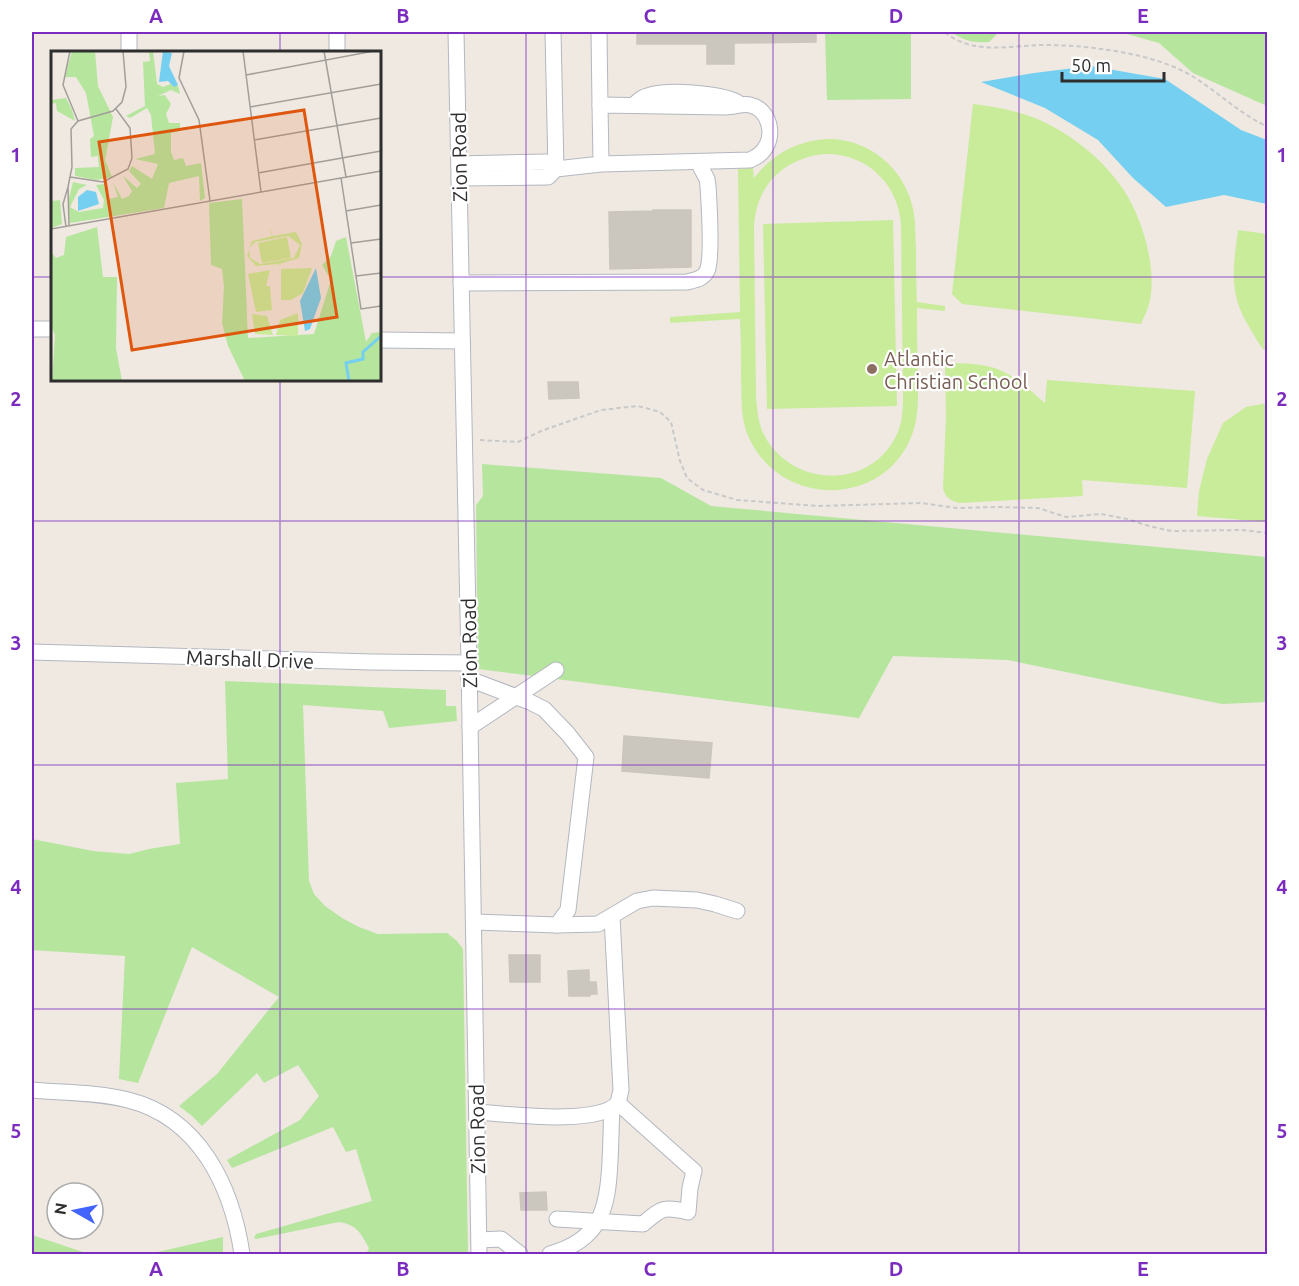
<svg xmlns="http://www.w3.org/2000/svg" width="1299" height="1286" viewBox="0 0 1299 1286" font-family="Ubuntu,sans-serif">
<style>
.green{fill:#b6e59e}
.pitch{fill:#c9ec9a;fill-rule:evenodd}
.water{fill:#75cff0}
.building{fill:#cbc7bf;stroke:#cbc5ba;stroke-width:1.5}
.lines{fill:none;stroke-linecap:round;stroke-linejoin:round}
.minor-casing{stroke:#b4b7c1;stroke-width:17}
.path{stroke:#c9c9c9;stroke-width:2;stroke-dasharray:4.5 3;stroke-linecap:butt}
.minor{stroke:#fff;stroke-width:15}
.grid{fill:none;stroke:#7b2cbf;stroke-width:1.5;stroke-opacity:0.55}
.education-dot{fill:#8d6e63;stroke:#fff;stroke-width:2}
.labels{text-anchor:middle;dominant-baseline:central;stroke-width:4.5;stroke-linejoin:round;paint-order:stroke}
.street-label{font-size:20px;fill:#2e2e2e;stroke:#fff}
.education-label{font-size:20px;fill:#785e54;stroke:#fff;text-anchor:start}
.inset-river{fill:none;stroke:#75cff0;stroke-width:3}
.inset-road{fill:none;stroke:#a29e99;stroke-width:1.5}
.view{fill:#df570e;fill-opacity:0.15;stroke:#df570e;stroke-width:3}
.inset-edge{fill:none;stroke:#2e2e2e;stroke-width:3}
.neatline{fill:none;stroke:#7b2cbf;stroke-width:2}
.grid-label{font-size:20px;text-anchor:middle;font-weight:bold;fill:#7b2cbf}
</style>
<rect width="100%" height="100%" fill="#efe9e1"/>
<g class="green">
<polygon points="825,32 911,32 911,99 827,100"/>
<path d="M951,32H999L989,42C972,43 965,41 951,32Z"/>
<polygon points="1120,32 1267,32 1267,106 1193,73 1159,43"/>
<polygon points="482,464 661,478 711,506 1267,557 1267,702 1222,704 1008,660 893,656 859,718 478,669 476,505 483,496"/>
<path d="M225,681L446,690V706H456L457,721L389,728L383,711L303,705L309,881L314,894L325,906L342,918L359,927L378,934L447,933L457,941L463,949L468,1254H366L369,1248C360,1232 357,1225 339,1222L256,1239L254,1238L256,1234L372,1201L356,1149L346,1152L333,1127L232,1168L227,1160L300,1120L319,1096L298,1065L264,1083L257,1073L202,1126L192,1116L179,1106L217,1074L279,997L192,947L138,1083L119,1079L125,956L32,950V839L93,851L129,854L149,849L180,844L176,783L228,779Z"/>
<polygon points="32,1235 89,1254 32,1254"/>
<polygon points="223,1237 223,1254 149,1254"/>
</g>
<g class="pitch">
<path d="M973,104C998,107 1025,112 1048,124C1074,137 1100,158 1118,182C1140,210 1155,259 1151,294C1150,305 1145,315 1141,324L962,304L952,294Z"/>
<path d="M827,139C869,138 905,169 913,209C916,222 915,234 916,247C916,265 916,284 917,302L945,306V311L917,308C917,331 917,354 918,377C918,395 919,414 913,432C887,508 782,509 749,438C740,419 742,399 741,379C741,359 741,339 740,319L670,323V317L740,312L738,169L753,168L754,178C773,154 796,141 827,139ZM825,154C866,153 899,184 901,225L903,393C903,405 903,417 899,429C876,491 791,490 763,433C758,421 757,409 756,396L754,227C756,185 784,158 825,154Z"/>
<polygon points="893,220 897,406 767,409 763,224"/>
<path d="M1238,230L1267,234V353C1260,347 1256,338 1251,330C1228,294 1233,270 1238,230Z"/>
<path d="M945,363C964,363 985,363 1002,371C1018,379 1032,392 1045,403L1047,380L1195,391L1187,488L1082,480L1083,496L960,503C950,501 945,497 943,488L946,417Z"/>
<polygon points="1267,403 1267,522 1197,516 1199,491 1207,459 1223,423 1246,407"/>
</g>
<polygon class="water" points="1091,66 1165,79 1241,130 1267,140 1267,204 1224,195 1166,207 1133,178 1098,140 1045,108 981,82 1034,73"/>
<g class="building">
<polygon points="637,32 816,32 816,42 734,43 734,64 707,64 707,44 637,44"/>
<polygon points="653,210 691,210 691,267 610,269 609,212 653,211"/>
<polygon points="548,382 578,382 579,398 549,399"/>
<polygon points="624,736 712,743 709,778 622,771"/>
<polygon points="509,955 540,955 540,982 510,982"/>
<polygon points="589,970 589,982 596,982 597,994 590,994 590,996 569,996 568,971"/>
<polygon points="546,1192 547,1210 521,1210 520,1193"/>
</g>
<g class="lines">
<g class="minor-casing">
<g id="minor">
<polyline points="129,32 129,52"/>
<polyline points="337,32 337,52"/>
<polyline points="456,32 469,663 479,1254"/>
<polyline points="553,32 556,169"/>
<polyline points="599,32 600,105"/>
<path d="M636,103C639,100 642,97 647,96C668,89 718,93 737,102"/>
<polyline points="459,164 546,162 556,169"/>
<path d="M459,178L548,177L556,169L601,164L750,160C756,157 762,154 765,148C775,134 769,109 750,105C743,103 734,107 726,107L600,105L601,164"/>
<path d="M461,283L687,282C695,280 703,279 707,271C713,258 709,203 708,186L707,179L698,162"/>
<polyline points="32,329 52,329"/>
<polyline points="380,340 462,341"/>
<polyline points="32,652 371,662 469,663"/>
<polyline points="469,679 530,702 544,709 568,734 586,757 568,910 557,925"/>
<polyline points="470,727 556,670"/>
<polyline points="474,922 557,925 598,924 637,901 653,898 697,900 715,904 737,911"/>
<path d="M32,1090C63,1093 97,1092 128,1100C200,1118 232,1187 242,1254"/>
<path d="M477,1112C507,1114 598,1126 618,1103L621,1090L612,917"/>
<path d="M557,1219L643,1224C662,1208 663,1206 688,1212L690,1188L694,1171L618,1103"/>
<polyline points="479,1240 501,1239 520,1254"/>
<path d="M550,1254C601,1240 608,1208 610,1161C611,1144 611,1126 612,1109"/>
</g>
</g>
<g class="path">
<path d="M945,32C972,55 1009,46 1041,45C1061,45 1081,46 1101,49C1131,53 1165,60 1192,76C1218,92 1240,114 1268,127"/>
<polyline points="480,440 518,442 541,431 601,410 638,406 660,412 671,422 680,461 687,478 703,490 737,500 818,506 921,503 957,508 998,507 1038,508 1066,517 1101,514 1127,519 1149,526 1171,531 1242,530 1268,533"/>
</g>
<use href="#minor" class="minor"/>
</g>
<path class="grid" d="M280,32V52M526,32V1254M773,32V1254M1019,32V1254M32,277H52M380,277H1268M280,380V1254M32,521H1268M32,765H1268M32,1009H1268"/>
<circle class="education-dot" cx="872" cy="369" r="6"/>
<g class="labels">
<g class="street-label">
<text transform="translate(459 157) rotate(-91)">Zion Road</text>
<text transform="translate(469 643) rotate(-91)">Zion Road</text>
<text transform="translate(250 659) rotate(2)">Marshall Drive</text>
<text transform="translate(477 1129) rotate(-91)">Zion Road</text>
</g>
<g class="education-label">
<text x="884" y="358">Atlantic<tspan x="884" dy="23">Christian School</tspan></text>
</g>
</g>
<g transform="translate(51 51)">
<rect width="330" height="330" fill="#efe9e1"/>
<path d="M21,0H44L47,35L62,66L54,109L61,126L45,129L24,125V117L48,116L47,105L40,106L39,88L43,85L35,42L25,26H14ZM98,0H102L106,33L112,36L125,31L128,38L129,43L120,39L107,45L114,44L120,53L115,63L118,72H129V80L120,82V101L123,109L132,107L135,115L150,112L154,147L149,150L148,125L118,132L113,157L19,172L17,151L22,131L36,134L28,138L19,156L28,161L52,157L53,149L45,134L54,133L58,148L67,146L62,131L71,148L78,145L81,140L72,125L86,137L90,133L78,120L81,115L101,128L107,113L84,108L104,103L100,64L96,57L79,67L75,65L94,55L92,11L99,10ZM15,47L21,59L24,70L6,60L5,52L0,53V49ZM191,148L197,287L263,283L280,229L271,214L280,205L285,190L295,186L315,291L321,282L330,281V330H194L177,295L171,272L173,236L171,218L160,214L158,152ZM9,149L11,173L0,177V150ZM46,176L52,226H66L65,297L71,330H1L4,284L0,275V201L5,207L13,204L15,186Z" fill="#b6e59e"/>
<path d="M218,174L222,185L245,181L251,193L248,207L228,213V217L227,213L205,215L196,205L201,190L221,185ZM237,185L249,194L243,207L209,213L199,207L198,198L204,191ZM236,186L240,207L211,212L207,192ZM261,217L252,242L240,249H230V218ZM219,219L215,235H219L221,259L205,261L197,223ZM247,262V285L225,284L229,269ZM201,263L216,265L222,284L204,283Z" fill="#c9ec9a" fill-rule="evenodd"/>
<path d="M112,0L121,2L118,15L127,34L123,36L117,30L108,31ZM36,139L45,141L48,153L27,160V146ZM265,217L270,247L259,278L254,280L249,250Z" fill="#75cff0"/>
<path class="inset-river" d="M298,330L295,312L312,308V301L330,285"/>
<path class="inset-road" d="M19,0L12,34L27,70M133,0L128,27L148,69L159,150M192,0L210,141M273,0L295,126M195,24L323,0M199,56L330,33M203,89L330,67M207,122L330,100M19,126L52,131L77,118L81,107L79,77L65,58M290,127L310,258L330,255M17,136L21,116L20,78L27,70L62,60L71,51L75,36L72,0M295,160L330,154M15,176L12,153L17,136L18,175M0,178L330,120M300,192L330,188M305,225L330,222"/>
<path class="view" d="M253,59L286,266L81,299L48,91Z"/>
<rect width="330" height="330" class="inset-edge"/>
</g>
<rect width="1299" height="1286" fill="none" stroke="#ffffff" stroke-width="66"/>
<g transform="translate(75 1211) rotate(279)"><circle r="28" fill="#ffffff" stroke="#ababab" stroke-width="1.5"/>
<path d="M0-4.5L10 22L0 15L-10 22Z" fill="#4264fb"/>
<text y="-9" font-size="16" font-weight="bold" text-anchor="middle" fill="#2e2e2e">N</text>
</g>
<path d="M1062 72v9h102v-9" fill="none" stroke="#2e2e2e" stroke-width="3"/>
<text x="1071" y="72" font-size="18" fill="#2e2e2e" stroke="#ffffff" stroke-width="4.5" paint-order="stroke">50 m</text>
<rect x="33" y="33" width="1233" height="1220" class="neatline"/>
<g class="grid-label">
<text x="156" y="23">A</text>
<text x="403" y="23">B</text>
<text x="650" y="23">C</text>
<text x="896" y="23">D</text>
<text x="1143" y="23">E</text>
<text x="16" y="162">1</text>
<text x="1282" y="162">1</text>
<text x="16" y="406">2</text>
<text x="1282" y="406">2</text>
<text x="16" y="650">3</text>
<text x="1282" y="650">3</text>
<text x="16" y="894">4</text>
<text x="1282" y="894">4</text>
<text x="16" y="1138">5</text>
<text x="1282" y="1138">5</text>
<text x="156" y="1276">A</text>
<text x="403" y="1276">B</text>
<text x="650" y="1276">C</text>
<text x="896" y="1276">D</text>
<text x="1143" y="1276">E</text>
</g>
</svg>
